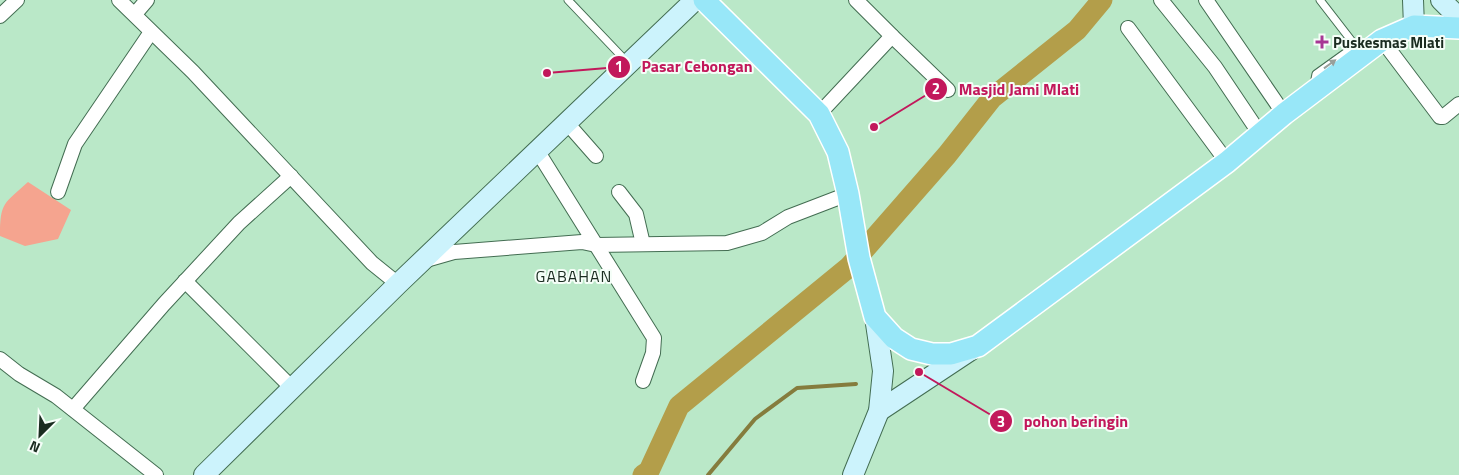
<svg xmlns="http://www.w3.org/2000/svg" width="1459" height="475" viewBox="0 0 1459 475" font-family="'Titillium Web',sans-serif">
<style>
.green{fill:#f5a48f}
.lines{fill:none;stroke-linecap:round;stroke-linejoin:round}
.stream{stroke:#857c3d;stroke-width:4}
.river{stroke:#b39e4a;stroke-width:21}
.service-casing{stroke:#436d52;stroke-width:9}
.minor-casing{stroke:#436d52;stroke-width:16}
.secondary-casing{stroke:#436d52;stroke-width:22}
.primary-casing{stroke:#fff;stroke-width:24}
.service{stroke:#fff;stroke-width:7}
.minor{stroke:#fff;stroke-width:14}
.secondary{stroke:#ccf3fc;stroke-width:20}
.primary{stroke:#98e7f8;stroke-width:21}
.oneway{fill:#98a09b}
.poi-dot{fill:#a73794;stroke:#f5fef8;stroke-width:2}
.labels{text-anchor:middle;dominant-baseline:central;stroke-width:4;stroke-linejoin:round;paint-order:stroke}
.poi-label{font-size:15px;font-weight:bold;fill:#1a2c20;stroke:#f5fef8;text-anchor:start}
.neighbourhood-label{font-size:16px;letter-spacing:1px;fill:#1a2c20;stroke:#f5fef8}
.leader{fill:none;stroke:#c2185b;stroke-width:2}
.callout-dot{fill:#c2185b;stroke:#f5fef8;stroke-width:2}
.mark-label{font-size:15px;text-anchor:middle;font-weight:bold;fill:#fff}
.callout-label{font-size:16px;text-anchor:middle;font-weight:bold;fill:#c2185b;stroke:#f5fef8;stroke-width:4;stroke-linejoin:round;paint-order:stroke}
</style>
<rect width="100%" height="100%" fill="#bae8c8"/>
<path class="green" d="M28,182L71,210L58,239L25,246L0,236C0,202 4,204 28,182Z"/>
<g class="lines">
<polyline class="stream" points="708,475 755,419 797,388 856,384"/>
<polyline class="river" points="643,475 649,471 679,406 849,267 947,155 992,98 1077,30 1102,0"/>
<g class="service-casing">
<g id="service">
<polyline points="568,0 627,62"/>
<polyline points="1320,0 1361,53"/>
<polyline points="1319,83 1315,79 1316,74 1355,46"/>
</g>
</g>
<g class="minor-casing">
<g id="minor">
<polyline points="119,0 193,72 372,263 398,284"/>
<polyline points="1161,0 1215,67 1260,134"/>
<polyline points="1206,0 1284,114"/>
<polyline points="135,14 147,0"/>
<polyline points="0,16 17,0"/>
<polyline points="1128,28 1227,162"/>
<polyline points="892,36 948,90"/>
<polyline points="1382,40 1440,117 1443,117 1459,104"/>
<polyline points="819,114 892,36 856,0"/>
<polyline points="567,123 596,156"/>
<polyline points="538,152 654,338 653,353 643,381"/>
<polyline points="58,192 75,144 151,32"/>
<polyline points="619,192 636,214 643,244"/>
<polyline points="426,260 454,252 582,242 596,245 727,243 762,233 788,217 848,194"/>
<polyline points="185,281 292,388"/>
<polyline points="0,359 19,374 56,396 156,475"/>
<polyline points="73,409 164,304 239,223 291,176"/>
</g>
</g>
<g class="secondary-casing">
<g id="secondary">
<polyline points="1413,0 1414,26"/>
<polyline points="1441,0 1459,18"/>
<polyline points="879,411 971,350"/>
<polyline points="204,475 398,284 695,0"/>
<polyline points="853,475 879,411 883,371 875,317"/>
</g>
</g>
<g class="primary-casing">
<polyline id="primary" points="704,0 819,114 838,152 848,194 859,258 875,317 894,338 911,349 932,354 951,354 978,346 1227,162 1284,114 1382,40 1414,26 1459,28"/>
</g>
<use href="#service" class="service"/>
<use href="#minor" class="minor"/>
<use href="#secondary" class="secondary"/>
<use href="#primary" class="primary"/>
</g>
<defs><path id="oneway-solid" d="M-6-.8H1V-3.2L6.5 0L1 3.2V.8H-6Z" transform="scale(1.25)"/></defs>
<use class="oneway" href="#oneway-solid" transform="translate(1330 64) rotate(-36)"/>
<path class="poi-dot" d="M1319.5 34.5h5v5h5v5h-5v5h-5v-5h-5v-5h5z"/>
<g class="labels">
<g class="poi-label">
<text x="1333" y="42">Puskesmas Mlati</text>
</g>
<g class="neighbourhood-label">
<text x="574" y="276">GABAHAN</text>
</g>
</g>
<path class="leader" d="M547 73L619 67M874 127L936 89M919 372L1001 421"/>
<g class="callout-dot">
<circle cx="547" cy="73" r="5"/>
<circle cx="874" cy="127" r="5"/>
<circle cx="919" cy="372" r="5"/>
<circle cx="619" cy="67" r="12"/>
<circle cx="936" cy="89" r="12"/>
<circle cx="1001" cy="421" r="12"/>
</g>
<g class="mark-label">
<text x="619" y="72">1</text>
<text x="936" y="94">2</text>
<text x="1001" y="427">3</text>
</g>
<g class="callout-label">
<text x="697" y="72">Pasar Cebongan</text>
<text x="1019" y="95">Masjid Jami Mlati</text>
<text x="1076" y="427">pohon beringin</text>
</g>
<g transform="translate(40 435) rotate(204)" stroke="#f5fef8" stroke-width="4" paint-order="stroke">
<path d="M0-4L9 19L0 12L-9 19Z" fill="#1a2c20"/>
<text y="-8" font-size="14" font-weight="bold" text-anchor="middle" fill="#1a2c20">N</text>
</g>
</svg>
